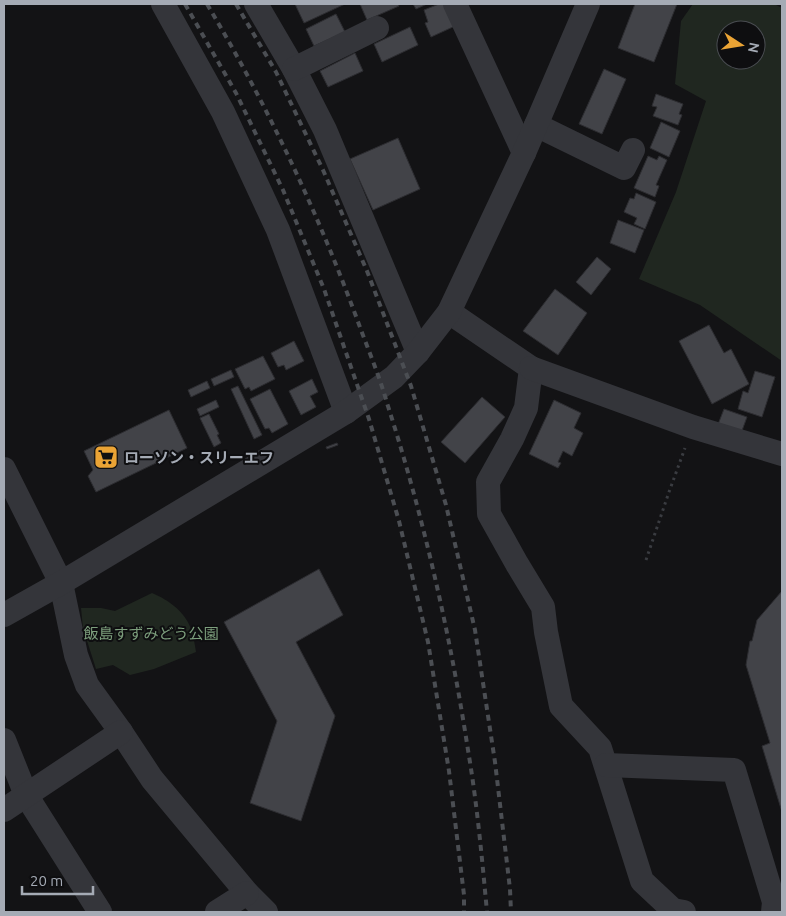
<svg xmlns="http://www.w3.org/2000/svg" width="786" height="916" viewBox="0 0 786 916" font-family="Ubuntu,'Noto Sans JP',sans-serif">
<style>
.green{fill:#202720;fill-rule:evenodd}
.building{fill:#424348;stroke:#2d2d31}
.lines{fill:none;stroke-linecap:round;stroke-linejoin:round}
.path{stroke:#3a3c41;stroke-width:3;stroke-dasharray:2.5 4;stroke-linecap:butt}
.minor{stroke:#34353a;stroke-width:24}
.rail{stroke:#4b4e53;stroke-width:4;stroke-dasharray:6 5;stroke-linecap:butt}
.labels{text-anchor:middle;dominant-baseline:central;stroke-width:4;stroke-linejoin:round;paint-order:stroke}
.poi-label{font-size:15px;font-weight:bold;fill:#a5abb5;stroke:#0e0e10;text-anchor:start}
.park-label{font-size:15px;fill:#7d9f7d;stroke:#0e0e10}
</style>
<rect width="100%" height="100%" fill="#131315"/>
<g class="green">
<path d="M693,4H774L782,8V361L700,305L639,279L676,192L706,101L675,84L681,21ZM726,30H756V60H726Z"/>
<path d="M152,593C169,600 187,613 192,632C194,639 195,646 196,652L154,669L130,675L113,665L96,669L83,628L81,608H101L115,611Z"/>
</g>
<g class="building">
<polygon points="295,4 345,4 304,23"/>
<polygon points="360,4 398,4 399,6 367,20"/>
<polygon points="413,4 427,4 416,9"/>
<polygon points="439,4 445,4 455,26 431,37 425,23 428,22 424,10"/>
<polygon points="635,4 677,4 654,62 618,48"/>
<polygon points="336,14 345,32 314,46 306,29"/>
<polygon points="410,27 418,45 382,62 374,44"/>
<polygon points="355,53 363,71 328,87 320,71"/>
<polygon points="604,69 626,79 602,134 579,124"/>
<polygon points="656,94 683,104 679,114 682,115 678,125 653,116 657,107 652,106"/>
<polygon points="661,122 680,131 669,157 650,148"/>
<polygon points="398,138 420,189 373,210 350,159"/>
<polygon points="648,156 657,160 659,156 667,160 656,185 659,186 655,197 634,188"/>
<polygon points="636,193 656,202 645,229 634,224 637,218 624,212 630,198 634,199"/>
<polygon points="618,220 644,230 635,253 610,243"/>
<polygon points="597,257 611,269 591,295 576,282"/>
<polygon points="555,289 587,313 558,355 523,331"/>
<polygon points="709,325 724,353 731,349 749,384 712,404 679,341"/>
<polygon points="294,341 304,361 286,370 284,365 278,367 271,353"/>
<polygon points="263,356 275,379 251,391 249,387 245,389 235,369"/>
<polygon points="231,370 234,377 214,386 211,379"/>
<polygon points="755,371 775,377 762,417 738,409 743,391 748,393"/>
<polygon points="312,379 318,392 310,396 316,407 301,415 289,391"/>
<polygon points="207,381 210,388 191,397 188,390"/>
<polygon points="238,386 262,435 254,439 231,389"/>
<polygon points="270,389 288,424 272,433 269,428 265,429 250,399"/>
<polygon points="482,397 505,417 465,463 441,442"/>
<polygon points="216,400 219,407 200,416 197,409"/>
<polygon points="554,400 581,413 574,428 583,433 572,456 563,451 558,462 561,463 558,468 529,454"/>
<polygon points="724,409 747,417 740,436 717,427"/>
<polygon points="169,410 187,448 96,492 88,476 93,470 84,451"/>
<polygon points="209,414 219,434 217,435 221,443 214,447 200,418"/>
<polygon points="337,443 338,445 327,449 326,447"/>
<polygon points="319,569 343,615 296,642 335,716 301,821 250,803 277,721 224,622"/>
<polygon points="782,591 782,812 762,746 770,743 746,665 750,641 752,641 757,620"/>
</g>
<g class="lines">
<polyline class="path" points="646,560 669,492 685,448"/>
<g class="minor">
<polyline points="163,4 223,112 278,230 346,412"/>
<polyline points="256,4 294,69 325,130 418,352"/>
<polyline points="455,4 524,153"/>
<polyline points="294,69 377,28"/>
<polyline points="536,125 624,168 633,150"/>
<polyline points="449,312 531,368 526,408 512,439 488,482 489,514 517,564 543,607 546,632 561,706 600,748 642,881 673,910 684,912"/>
<polyline points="531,368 693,427 782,454"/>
<polyline points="4,469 61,583 76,655 87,685 121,732 152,779 247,893 266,912"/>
<polyline points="4,615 61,583 346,412 394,377 418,352 449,312 524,153 588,4"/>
<polyline points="4,740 26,795 100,912"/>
<polyline points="606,765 734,770 774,902 773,912"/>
<polyline points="4,810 121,732"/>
<polyline points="217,912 247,893"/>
</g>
<g class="rail">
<polyline points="185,4 236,93 283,190 324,289 369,419 399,521 428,642 449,771 464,895 464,912"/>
<path d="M207,4C269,108 320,217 361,330C370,354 380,378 387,403C423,515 450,633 468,750C477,803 482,858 487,912"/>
<polyline points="236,4 276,72 323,170 367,271 411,386 446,505 475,630 495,762 510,889 511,912"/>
</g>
</g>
<defs>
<g id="supermarket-square" transform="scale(1.25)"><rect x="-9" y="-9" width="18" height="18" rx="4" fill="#eba435" stroke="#0e0e10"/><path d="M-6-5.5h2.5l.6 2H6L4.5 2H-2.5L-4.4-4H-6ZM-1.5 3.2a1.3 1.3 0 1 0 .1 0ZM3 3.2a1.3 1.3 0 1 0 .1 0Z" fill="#111"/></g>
</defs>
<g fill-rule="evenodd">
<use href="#supermarket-square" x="106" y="457"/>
</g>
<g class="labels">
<g class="poi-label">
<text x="124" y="457">ローソン・スリーエフ</text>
</g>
<g class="park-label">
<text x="151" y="633">飯島すずみどう公園</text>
</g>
</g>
<rect width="786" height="916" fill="none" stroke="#a5abb5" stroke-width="10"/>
<g transform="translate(741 45) rotate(102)"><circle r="24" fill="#0e0e10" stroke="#4a4d52"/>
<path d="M0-4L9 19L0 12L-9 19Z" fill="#eba435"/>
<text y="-8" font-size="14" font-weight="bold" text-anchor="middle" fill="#a5abb5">N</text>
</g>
<path d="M22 886v8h71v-8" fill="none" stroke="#a5abb5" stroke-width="2.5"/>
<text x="30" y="886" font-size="15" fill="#a5abb5" stroke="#0e0e10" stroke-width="4" paint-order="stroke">20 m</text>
</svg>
